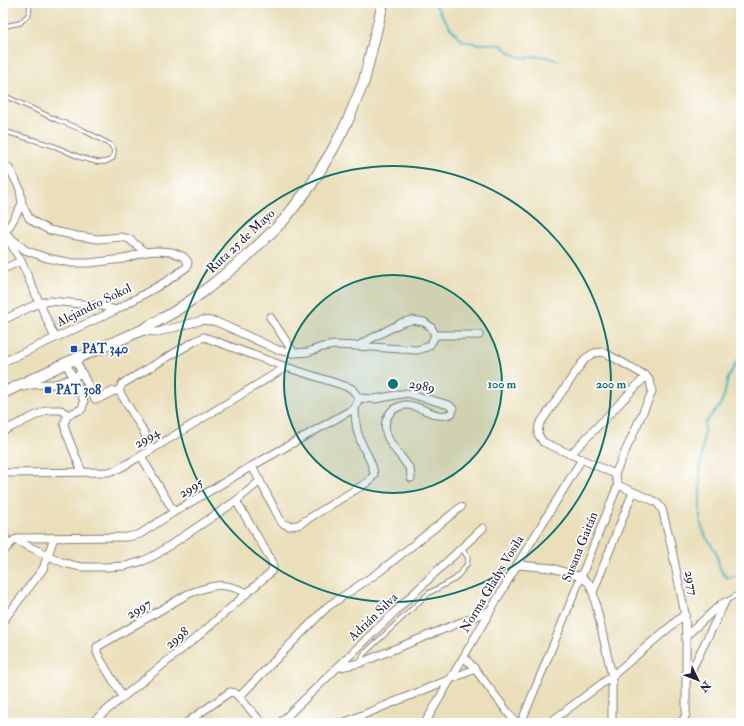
<svg xmlns="http://www.w3.org/2000/svg" width="744" height="726" viewBox="0 0 744 726" font-family="'IM FELL Double Pica',serif">
<style>
.lines{fill:none;stroke-linecap:round;stroke-linejoin:round}
.stream{stroke:#44b2c0;stroke-width:2}
.lane-casing{stroke:#86807a;stroke-width:5.5}
.street-casing{stroke:#86807a;stroke-width:9}
.secondary-casing{stroke:#86807a;stroke-width:12}
.lane{stroke:#fff;stroke-width:3.5}
.street{stroke:#fff;stroke-width:7}
.secondary{stroke:#fff;stroke-width:10}
.ring{fill:none;stroke:#0f766e;stroke-width:2}
.transit-dot{fill:#1a4fb4;stroke:#fff;stroke-width:1.5}
.labels{text-anchor:middle;dominant-baseline:central;stroke-width:3.5;stroke-linejoin:round;paint-order:stroke}
.street-label{font-size:13px;fill:#22223b;stroke:#fff}
.transit-label{font-size:13px;font-weight:bold;fill:#164399;stroke:#fff;text-anchor:start}
.centre{fill:#0f766e;stroke:#fff;stroke-width:2}
.ring-label{font-size:12px;text-anchor:middle;font-weight:bold;fill:#0f766e;stroke:#fff;stroke-width:3.5;stroke-linejoin:round;paint-order:stroke}
</style>
<rect width="100%" height="100%" fill="#fff"/>
<filter id="ink" filterUnits="userSpaceOnUse"><feTurbulence type="fractalNoise" baseFrequency=".025" numOctaves="2"/><feDisplacementMap in="SourceGraphic" scale="8" xChannelSelector="R" yChannelSelector="G"/><feConvolveMatrix kernelMatrix="1 2 1 2 8 2 1 2 1" color-interpolation-filters="sRGB"/></filter>
<filter id="wash" filterUnits="userSpaceOnUse"><feTurbulence type="fractalNoise" baseFrequency=".012" numOctaves="4" result="noise"/><feDisplacementMap in="SourceGraphic" scale="16" xChannelSelector="R" yChannelSelector="G"/><feGaussianBlur stdDeviation="0.9" result="paint"/><feColorMatrix in="noise" values="0 0 0 0 0 0 0 0 0 0 0 0 0 0 0 0 0 1.4 0 .05"/><feComposite in="paint" operator="in"/></filter>
<g filter="url(#wash)">
<rect width="100%" height="100%" fill="#eadfba"/>
<g class="lines">
<g class="stream">
<polyline points="432,3 436,6 451,29 463,41 478,44 494,44 503,46 509,52 520,57 526,58 538,56 547,57 559,61"/>
<polyline points="735,576 727,578 720,569 716,552 706,537 700,522 700,468 702,454 705,423 712,414 719,407 724,396 728,378 741,354"/>
</g>
</g>
</g>
<g filter="url(#ink)">
<g class="lines">
<g class="lane-casing">
<g id="lane">
<polyline points="3,25 5,26 20,23 29,14 30,3"/>
<polyline points="3,95 57,120 83,130 111,145 114,150 113,158 105,162 97,162 79,157 54,146 3,131"/>
<polyline points="3,163 9,168"/>
<polyline points="725,602 738,594 741,591"/>
<polyline points="361,662 363,655 368,650 429,593 455,579 461,572 467,564 468,558 462,548"/>
</g>
</g>
<g class="street-casing">
<g id="street">
<polyline points="9,168 20,189 22,204 29,218 36,223 49,230 77,236 98,239 122,237 129,239 145,252"/>
<polyline points="3,234 9,227 22,204"/>
<polyline points="8,239 21,261 55,338"/>
<polyline points="3,269 21,261"/>
<polyline points="270,317 294,353"/>
<polyline points="3,320 39,303 50,301 102,306 116,310"/>
<path d="M140,331L158,332L203,320L217,322L278,350L294,353L308,352L322,347L335,345L357,346L416,350C428,348 431,346 435,335L431,327L424,322L412,320L401,323L357,346"/>
<polyline points="435,335 479,335"/>
<polyline points="75,359 95,399 98,399 114,391 119,391"/>
<polyline points="3,362 116,310 167,281 187,267 188,262 184,257 172,252 157,251 145,252 123,259 89,263 72,263 47,258 25,250 4,232"/>
<polyline points="66,363 82,396 84,402 82,409 68,415 64,423 66,432 82,472"/>
<path d="M24,387C34,383 44,385 55,384C65,382 73,377 82,373"/>
<path d="M119,391L122,384L195,341L204,337L286,367L351,388L359,398L375,399L407,393L449,405L453,409L452,413C436,422 422,404 405,405C400,406 393,409 390,413C377,431 394,448 405,462C406,464 409,467 410,469C411,472 411,476 411,478"/>
<polyline points="119,391 144,432 151,450"/>
<polyline points="3,431 47,410 61,410 68,415"/>
<polyline points="571,454 646,376"/>
<polyline points="141,456 174,512"/>
<path d="M252,466L282,523L289,526L298,525L368,482L374,475C373,461 366,455 361,442C356,431 355,420 355,408"/>
<polyline points="3,473 108,472 118,469 141,456 286,367"/>
<polyline points="618,485 654,501 658,504 662,509 670,540 685,614 686,636 686,715 681,723"/>
<polyline points="3,533 9,545"/>
<polyline points="15,540 64,563 81,567 106,567 125,566 143,561 157,554 236,501 260,481"/>
<polyline points="3,552 13,541 20,538 128,537 140,534 174,512 252,466 355,408 359,398"/>
<polyline points="517,565 552,568 581,577 589,583 593,592 612,676 612,723"/>
<polyline points="593,592 633,492"/>
<polyline points="3,621 43,569 54,538"/>
<polyline points="686,636 721,604"/>
<polyline points="464,657 475,669 516,723"/>
<polyline points="340,667 360,663 491,610"/>
<polyline points="687,679 725,602"/>
<path d="M123,697L99,657L97,652V647L188,594C212,585 223,581 247,593"/>
<polyline points="91,723 203,632 271,572 273,567 272,561 236,501"/>
<polyline points="186,723 230,692 235,693 239,697"/>
<polyline points="262,723 239,697 327,607 379,572 461,507"/>
<polyline points="280,723 438,570 483,528"/>
<polyline points="343,723 475,669"/>
<polyline points="425,723 517,565 582,459"/>
<path d="M521,723L581,577L618,485L615,474L652,392C651,385 651,381 646,376L618,360L603,352L594,353L586,358L580,366L539,425L538,434L543,442L615,474"/>
<polyline points="549,723 612,676 685,614"/>
</g>
</g>
<g class="secondary-casing">
<polyline id="secondary" points="3,393 66,363 140,331 174,312 203,292 244,259 284,220 311,185 333,149 348,120 364,81 383,3"/>
</g>
<use href="#lane" class="lane"/>
<use href="#street" class="street"/>
<use href="#secondary" class="secondary"/>
</g>
</g>
<circle cx="393" cy="384" r="109" fill="#0f766e" fill-opacity=".12"/>
<g class="ring">
<circle cx="393" cy="384" r="109"/>
<circle cx="393" cy="384" r="218"/>
</g>
<g class="transit-dot">
<rect x="70" y="345" width="8" height="8" rx="2"/>
<rect x="44" y="386" width="8" height="8" rx="2"/>
</g>
<g class="labels">
<g class="street-label">
<text transform="translate(241 241) rotate(-43)">Ruta 25 de Mayo</text>
<text transform="translate(94 305) rotate(-26)">Alejandro Sokol</text>
<text transform="translate(422 386) rotate(11)">2989</text>
<text transform="translate(147 438) rotate(-31)">2994</text>
<text transform="translate(191 488) rotate(-31)">2995</text>
<text transform="translate(580 547) rotate(-68)">Susana Gaitán</text>
<text transform="translate(691 583) rotate(79)">2977</text>
<text transform="translate(492 584) rotate(-59)">Norma Gladys Vosila</text>
<text transform="translate(139 609) rotate(-30)">2997</text>
<text transform="translate(373 617) rotate(-44)">Adrián Silva</text>
<text transform="translate(177 638) rotate(-39)">2998</text>
</g>
<g class="transit-label">
<text x="82" y="349">PAT 340</text>
<text x="56" y="390">PAT 308</text>
</g>
</g>
<circle cx="393" cy="384" r="6" class="centre"/>
<g class="ring-label">
<text x="502" y="388">100 m</text>
<text x="611" y="388">200 m</text>
</g>
<rect width="744" height="726" fill="none" stroke="#fff" stroke-width="16"/>
<g transform="translate(698 680) rotate(133)" stroke="#ffffff" stroke-width="3" paint-order="stroke">
<path d="M0-3L7 15L0 10L-7 15Z" fill="#22223b"/>
<text y="-6" font-size="11" font-weight="bold" text-anchor="middle" fill="#22223b">N</text>
</g>
</svg>
